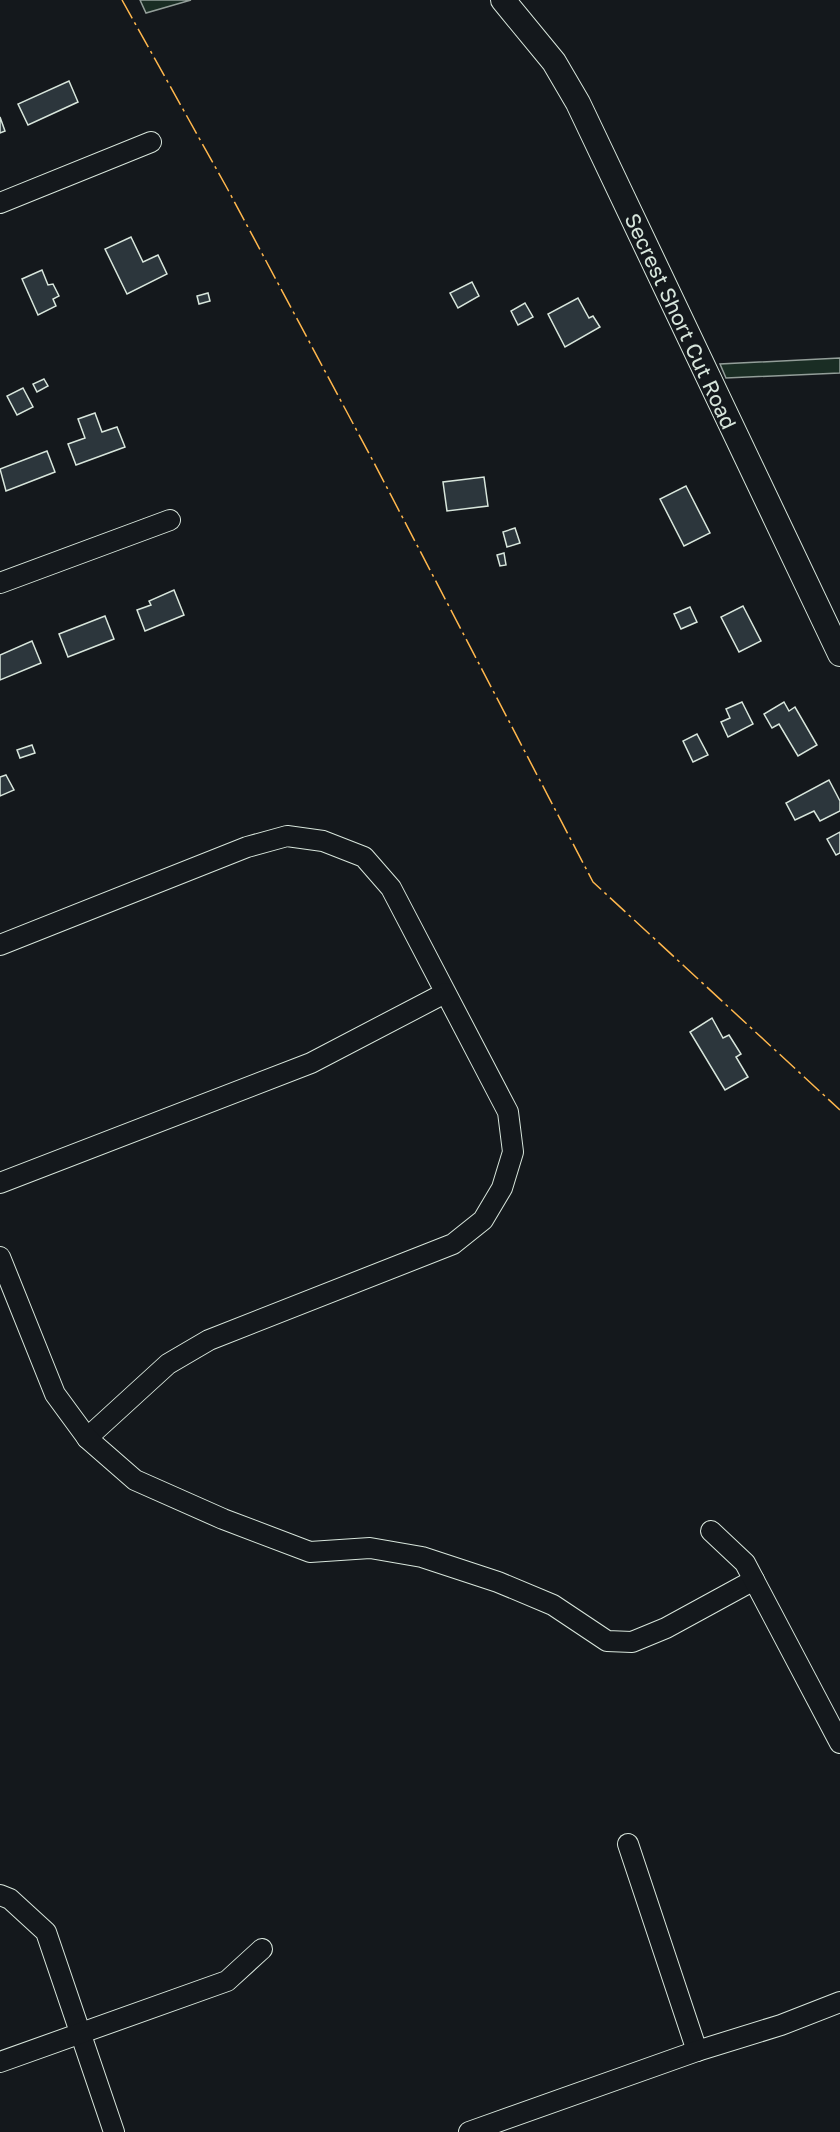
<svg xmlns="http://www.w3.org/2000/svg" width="840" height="2132" viewBox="0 0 840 2132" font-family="'Golos Text',sans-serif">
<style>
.green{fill:#1a2d24;stroke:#939e99;stroke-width:1.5}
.building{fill:#2c363c;stroke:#d8e6dc;stroke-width:1.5}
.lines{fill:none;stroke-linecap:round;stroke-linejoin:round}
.minor-casing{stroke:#d8e6dc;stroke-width:22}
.major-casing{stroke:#d8e6dc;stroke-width:26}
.minor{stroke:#14181c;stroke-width:20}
.major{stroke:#14181c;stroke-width:24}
.power{stroke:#ffb74d;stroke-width:1.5;stroke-dasharray:21 4.5 3 4.5;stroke-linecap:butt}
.labels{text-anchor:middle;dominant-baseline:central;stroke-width:4.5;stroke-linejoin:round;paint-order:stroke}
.street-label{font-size:21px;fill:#d8e6dc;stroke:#14181c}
</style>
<rect width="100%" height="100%" fill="#14181c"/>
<g class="green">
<polygon points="140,0 191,0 146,13"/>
<polygon points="840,358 840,373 726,378 720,364"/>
</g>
<g class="building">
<polygon points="69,81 78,102 28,125 18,104"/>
<polygon points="0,117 5,131 0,133"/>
<polygon points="131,237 143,262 158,255 167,274 127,294 105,249"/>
<polygon points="42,270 48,285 53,284 59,296 53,299 56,306 38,315 22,279"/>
<polygon points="472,282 479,296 458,308 450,293"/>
<polygon points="208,293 210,301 199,304 197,296"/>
<polygon points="578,298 589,318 593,316 600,327 565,347 548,314"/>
<polygon points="525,303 533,317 518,325 511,311"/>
<polygon points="44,379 48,386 37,392 33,384"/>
<polygon points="23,388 33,407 17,415 7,396"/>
<polygon points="95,413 102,432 117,427 125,447 76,465 68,444 85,438 78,419"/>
<polygon points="47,451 55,472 6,491 0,469"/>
<polygon points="484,477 488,506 447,511 443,482"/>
<polygon points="686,486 710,533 684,546 660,499"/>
<polygon points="515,528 520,543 507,547 503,532"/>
<polygon points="504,553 506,565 500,566 497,555"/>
<polygon points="174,590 184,615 145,631 137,610 151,605 149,601"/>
<polygon points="743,606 761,641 739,652 721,617"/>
<polygon points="690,607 697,622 681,629 674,614"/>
<polygon points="105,616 114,639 68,657 59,634"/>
<polygon points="32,641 41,663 0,680 0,655"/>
<polygon points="742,702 753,724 728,737 721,722 730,718 726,709"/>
<polygon points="784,702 789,711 795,707 817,745 798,756 779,724 772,728 764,714"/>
<polygon points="697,734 708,755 693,762 683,741"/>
<polygon points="32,745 35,753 20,758 17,750"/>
<polygon points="6,775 14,790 0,796 0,777"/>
<polygon points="829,780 840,801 840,811 820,821 814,811 795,820 786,803"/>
<polygon points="840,832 840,853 836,855 827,839"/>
<polygon points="712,1018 723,1038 729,1035 741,1054 736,1057 748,1077 725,1090 690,1032"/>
</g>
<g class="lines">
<g class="minor-casing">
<g id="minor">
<polyline points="0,203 151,142"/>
<polyline points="0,583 170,520"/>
<polyline points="0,945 247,847 287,836 323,841 364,857 391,888 508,1112 513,1152 502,1188 483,1220 453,1244 209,1340 168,1364 87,1438"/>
<polyline points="0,1183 311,1063 445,993"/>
<polyline points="0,1257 55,1394 88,1439 135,1480 223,1519 310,1552 370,1548 422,1557 498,1582 553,1605 607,1641 632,1642 666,1628 754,1580"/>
<polyline points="711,1531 745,1563 840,1743"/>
<polyline points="628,1844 697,2051"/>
<polyline points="0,1895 10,1899 46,1932 114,2132"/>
<polyline points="0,2062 227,1981 262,1949"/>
<polyline points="469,2132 697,2051 781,2025 840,2002"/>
</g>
</g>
<g class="major-casing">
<polyline id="major" points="503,0 554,62 578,103 840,654"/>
</g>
<use href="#minor" class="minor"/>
<use href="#major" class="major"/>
<polyline class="power" points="122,0 227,188 372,459 593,882 840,1110"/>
</g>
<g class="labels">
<g class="street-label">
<text transform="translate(681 321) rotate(65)">Secrest Short Cut Road</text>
</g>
</g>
</svg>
